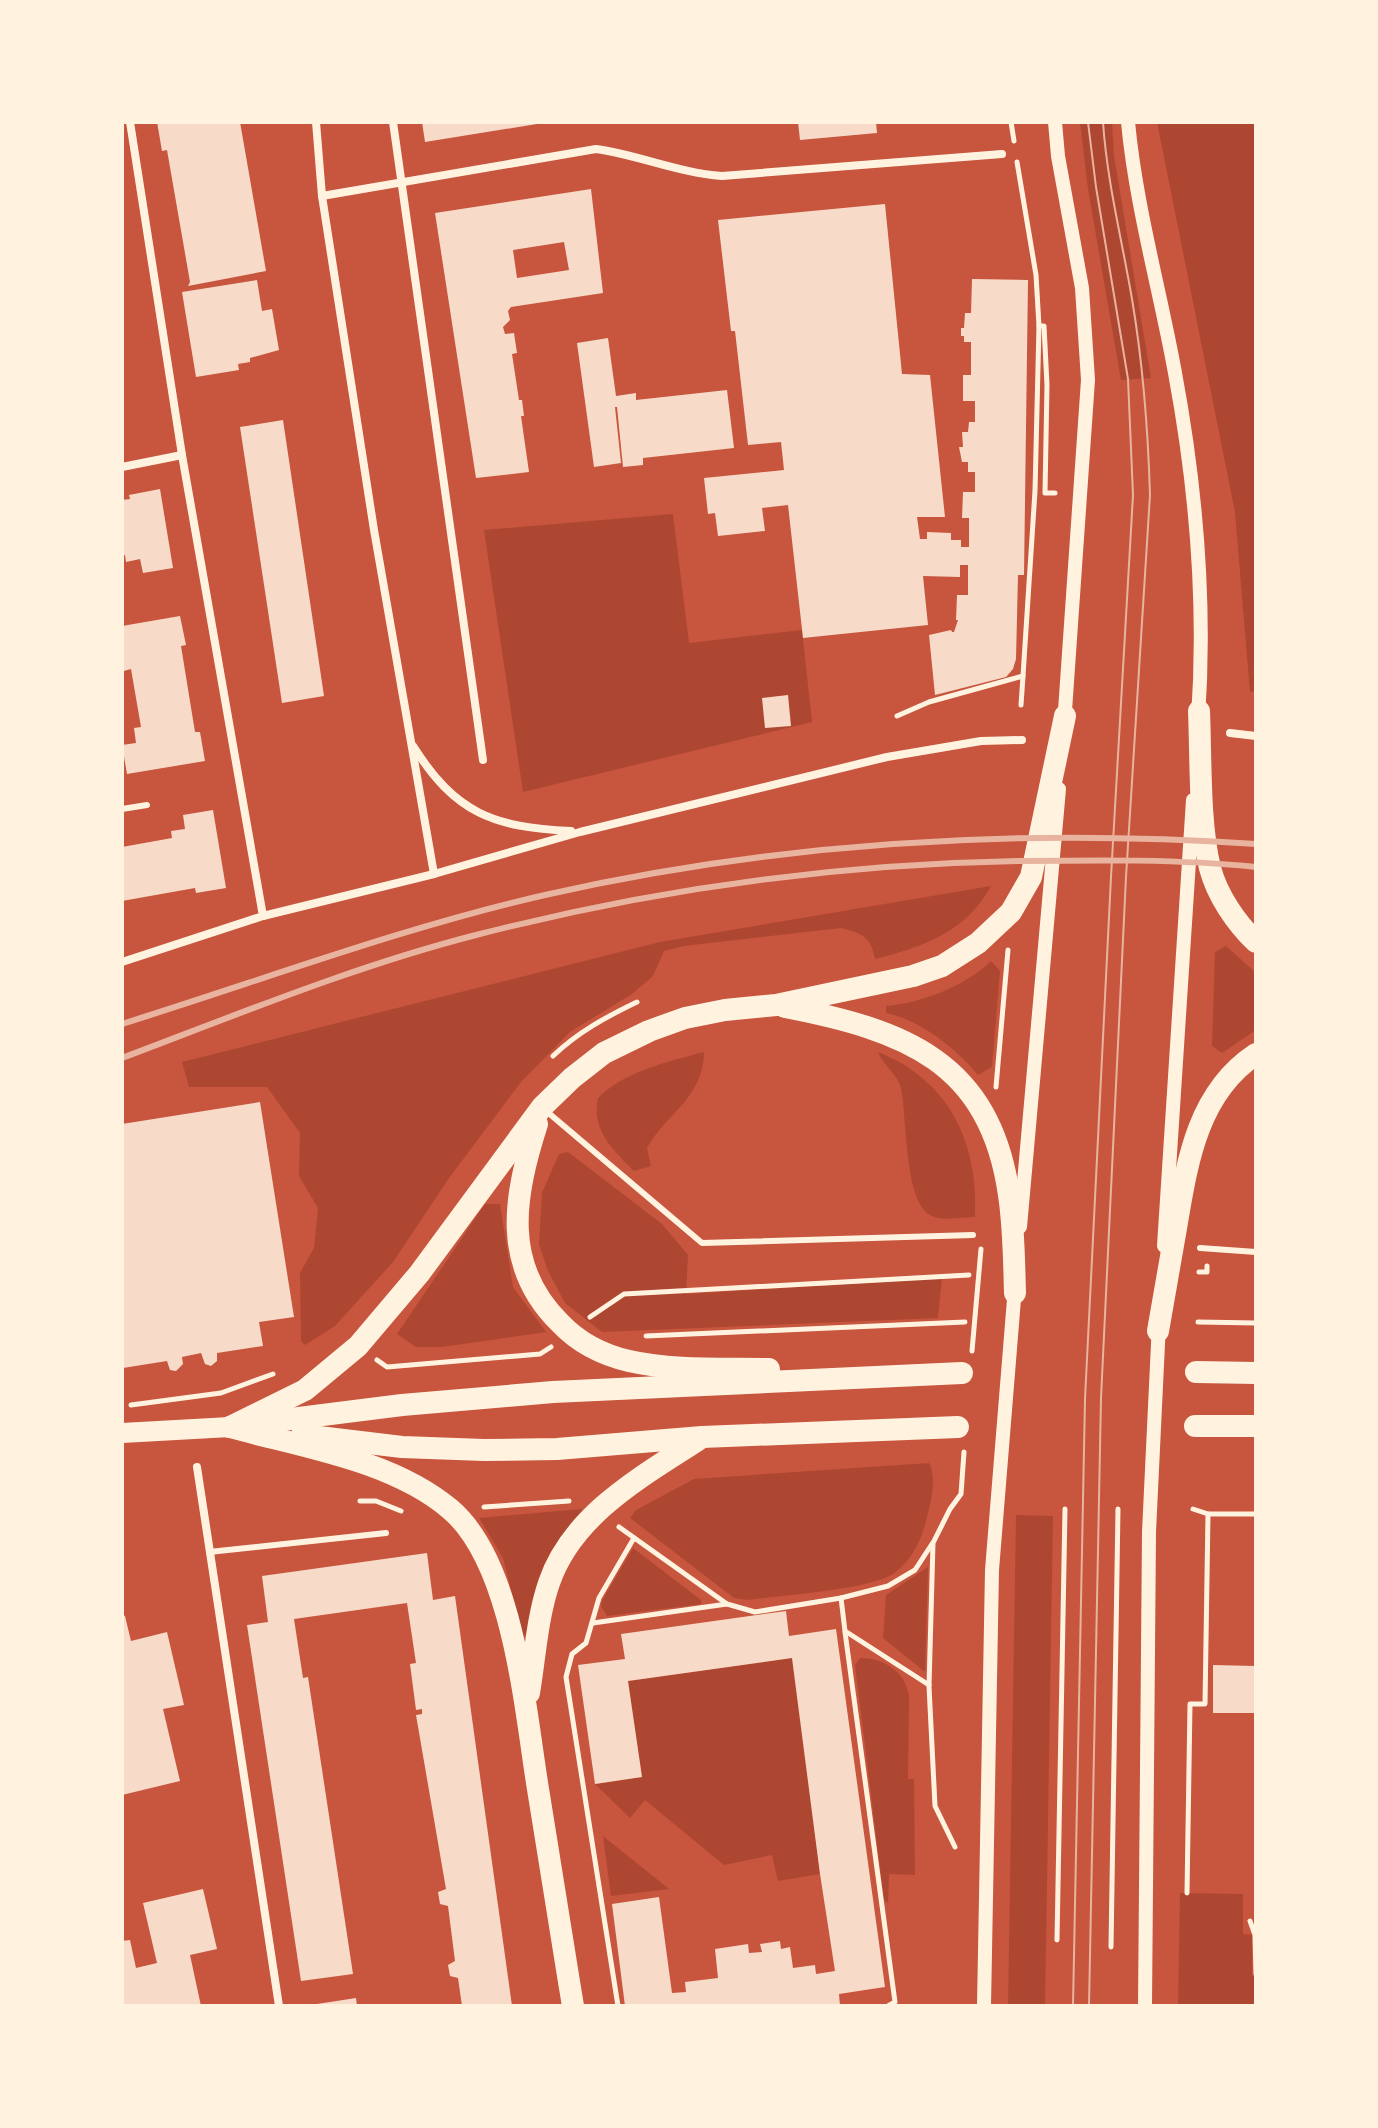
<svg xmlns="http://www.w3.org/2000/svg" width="1378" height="2128" viewBox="0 0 1378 2128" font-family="Raleway,sans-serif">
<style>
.green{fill:#ae4732}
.building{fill:#f7dbc8;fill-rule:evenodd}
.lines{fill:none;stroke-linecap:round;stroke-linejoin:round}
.path{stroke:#fff3e0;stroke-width:5}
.service{stroke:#fff3e0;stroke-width:6}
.minor{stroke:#fff3e0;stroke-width:8}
.tertiary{stroke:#fff3e0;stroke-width:14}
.primary{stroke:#fff3e0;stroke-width:20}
.trunk{stroke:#fff3e0;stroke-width:22}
.tram{stroke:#e9b49f;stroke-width:2}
.rail{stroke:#e9b49f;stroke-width:6}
</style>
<rect width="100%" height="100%" fill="#c8553d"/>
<g class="green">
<polygon points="1080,122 1112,122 1114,156 1151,378 1121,380 1088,189"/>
<polygon points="1157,122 1256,122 1256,691 1250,692 1235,512"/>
<polygon points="673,514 689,643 802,630 812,722 523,792 484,530"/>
<path d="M991,886C966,932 923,947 875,959C871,936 861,933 841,928L684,946L664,951L653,976L632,994L570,1032L521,1082L449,1178L393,1262L335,1326L305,1345L301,1341L300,1273L314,1248L318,1208L299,1176L300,1133L267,1087H189L182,1062L660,942Z"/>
<polygon points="1226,946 1256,973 1256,1030 1222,1053 1212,1046 1215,952"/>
<path d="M991,961L1000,971L992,1067L978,1075C956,1048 920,1020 886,1013V1006C922,1003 965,986 991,961Z"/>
<path d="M704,1052C703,1099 667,1112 647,1148L651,1166L634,1171C613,1150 591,1130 598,1098C625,1071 667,1062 704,1052Z"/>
<path d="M878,1052C949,1080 979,1143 975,1217C963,1217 942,1221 932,1216C904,1205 907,1117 901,1088C898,1075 883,1065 878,1052Z"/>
<polygon points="568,1152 662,1224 688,1255 686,1294 942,1278 938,1318 602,1332 565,1303 548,1271 539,1244 542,1193 559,1154"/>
<polygon points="485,1204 500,1204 513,1287 546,1332 442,1347 416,1347 397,1334"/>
<path d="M929,1463C937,1477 931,1502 927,1517C922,1539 912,1561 893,1574C868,1590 781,1595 748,1600L734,1598L630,1518L636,1510L694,1479Z"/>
<polygon points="581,1509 583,1512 535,1596 526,1634 523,1636 503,1558 479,1518"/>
<polygon points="1016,1515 1053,1516 1045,2006 1008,2006"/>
<polygon points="633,1548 701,1600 701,1604 607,1616 601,1606 603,1599"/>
<polygon points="928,1567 925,1672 883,1638 886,1595"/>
<polygon points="792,1658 820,1874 778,1881 772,1855 724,1865 645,1800 630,1818 595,1784 642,1777 628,1681"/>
<path d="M860,1658C884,1658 905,1671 909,1696L908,1779H914L915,1875L889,1874L888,1903L884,1900L855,1665Z"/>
<polygon points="603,1836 669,1889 611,1896"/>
<polygon points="1180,1893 1243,1894 1243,1934 1252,1935 1252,1976 1256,1976 1256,2006 1178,2006"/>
</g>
<g class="building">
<polygon points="157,122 240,122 266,271 188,286 190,282 167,150 162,151"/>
<polygon points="422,122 537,122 537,124 425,142"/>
<polygon points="798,122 876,122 877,133 800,140"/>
<path d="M591,189L603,293L511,307L508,311L510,320L503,327L505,334L514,333L517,353L512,354L519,400H522L524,416H521L529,472L476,478L435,213ZM564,242L569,270L517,278L513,250Z"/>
<polygon points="885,204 902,374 930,375 945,517 917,517 920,539 927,539 927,532 951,533 951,540 961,540 961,547 969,547 969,518 962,518 963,492 975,492 975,472 968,472 968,462 962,462 959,447 963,447 962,432 968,432 969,422 975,422 975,401 963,401 963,375 971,375 971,342 964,342 964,336 961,336 961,328 964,328 965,313 971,313 972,279 1028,280 1024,575 1018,575 1016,659 1013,669 1006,677 935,695 929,635 951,630 952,632 954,632 958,620 956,620 957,595 968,595 968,565 960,565 960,577 923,576 928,625 803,638 788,505 762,508 765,531 718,536 715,513 708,514 704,478 784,470 781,442 748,445 735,331 731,331 718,220"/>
<polygon points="257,280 262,311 272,309 279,350 250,358 250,362 238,364 239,370 196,377 182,292"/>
<polygon points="608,338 616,396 636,393 636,400 727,390 734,448 643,458 643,465 623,467 617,407 615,407 621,463 594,467 577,343"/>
<polygon points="283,420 324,696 282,703 240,427"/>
<polygon points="160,489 173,568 143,573 140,559 126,562 125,555 122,556 122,500 130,499 129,495"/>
<polygon points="180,616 186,645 181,646 195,732 200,732 205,761 127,774 122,745 136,743 134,728 141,727 131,669 124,671 122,626"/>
<polygon points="788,695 791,726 765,728 762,698"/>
<polygon points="213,810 226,888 196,893 195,888 122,901 122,847 172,838 171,831 185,829 183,815"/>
<polygon points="260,1102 294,1317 259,1322 263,1346 217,1353 217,1361 211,1366 205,1364 201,1353 182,1357 183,1364 176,1371 170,1370 167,1361 123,1368 122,1124"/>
<polygon points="427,1553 433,1600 455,1596 512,2006 462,2006 458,1978 450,1976 448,1965 455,1961 448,1906 440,1904 438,1892 446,1889 416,1715 422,1714 422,1709 416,1710 410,1664 416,1663 407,1603 294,1619 303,1678 308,1677 353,1974 301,1981 247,1625 268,1622 262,1576"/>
<polygon points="786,1611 789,1636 836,1629 885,1987 839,1994 840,2006 625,2006 612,1904 659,1897 672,1993 686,1992 685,1982 718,1978 715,1949 748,1944 749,1953 762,1952 760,1944 780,1941 781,1949 790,1947 793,1968 815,1965 816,1974 835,1971 820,1874 792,1658 628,1681 642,1777 595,1784 578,1665 625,1659 621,1634"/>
<polygon points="122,1614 125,1616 131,1641 167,1632 184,1705 163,1709 180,1781 122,1795"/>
<polygon points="1213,1665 1256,1666 1256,1713 1213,1713"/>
<polygon points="203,1889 217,1949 190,1955 201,2006 122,2006 122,1941 130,1940 136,1968 157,1963 143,1903"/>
<polygon points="356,1998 357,2006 317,2006 317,2004"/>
</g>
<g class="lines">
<g class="path">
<polyline points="1011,122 1014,141"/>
<polyline points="1039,326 1044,326 1047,385 1045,493 1055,493"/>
<polyline points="1021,705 1023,676"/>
<polyline points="897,716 929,702 1023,676 1035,491 1039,326 1036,275 1017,162"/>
<path d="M553,1056C578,1032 606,1017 637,1002"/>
<polyline points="996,1087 1008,950"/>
<polyline points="1199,1272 1207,1272 1207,1266"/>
<polyline points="590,1317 624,1294 969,1275"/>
<polyline points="1198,1322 1256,1323"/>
<polyline points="646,1336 965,1322"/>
<polyline points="972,1351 981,1249"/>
<polyline points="377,1360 387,1367 540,1354 551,1347"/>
<polyline points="131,1405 221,1393 273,1374"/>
<polyline points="360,1501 376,1501 401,1511"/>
<polyline points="484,1507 569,1501"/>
<polyline points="1193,1509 1208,1514 1256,1514"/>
<polyline points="619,1527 727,1604 755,1612 841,1598 845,1631 929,1685"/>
<polyline points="841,1598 888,1586 915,1570 932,1544"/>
<polyline points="593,1623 727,1604"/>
<polyline points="845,1632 895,2002 888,2006"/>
<polyline points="955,1847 935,1806 929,1686 933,1543 950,1509 961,1494 964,1452"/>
<polyline points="1187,1893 1190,1704 1205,1704 1208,1514"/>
<polyline points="1250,1921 1255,1935 1256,1974"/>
<polyline points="1057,1940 1065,1509"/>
<polyline points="1111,1947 1118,1509"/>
<polyline points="618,2006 566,1677 572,1654 586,1643 599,1598 634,1538"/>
</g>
<g class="service">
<polyline points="122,809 147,805"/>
<polyline points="545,1110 702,1243 973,1235"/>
<polyline points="1200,1248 1256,1252"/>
<polyline points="209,1552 386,1533"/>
</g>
<g class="minor">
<polyline points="130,122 182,455 263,916"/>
<polyline points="316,122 322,196 374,530 434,874"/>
<polyline points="393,122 483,760"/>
<path d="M322,196L596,149C639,155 679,173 722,176L1002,154"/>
<polyline points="122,467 182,455"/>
<polyline points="1230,733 1256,736"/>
<path d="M413,746C456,814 493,827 571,831"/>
<polyline points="122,962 263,916 434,874 580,832 887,757 981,741 1022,740"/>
<polyline points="197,1467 279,2006"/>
</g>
<g class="tertiary">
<polyline points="1055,122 1058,156 1082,288 1088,380 1064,725"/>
<path d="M1128,122C1136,207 1160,290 1175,373C1196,486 1206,605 1198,719"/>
<polyline points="1020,1227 1059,789"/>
<polyline points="1164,1246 1193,800"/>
<polyline points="984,2006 992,1570 1015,1287"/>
<polyline points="1145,2006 1149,1532 1159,1323"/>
</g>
<polyline class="primary" points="122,1433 230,1427"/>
<g class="trunk">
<path d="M1199,711C1201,758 1199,824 1210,868C1217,895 1236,923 1256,942"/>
<path d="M785,1007C904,1030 990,1061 1009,1195C1014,1228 1014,1261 1015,1293"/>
<path d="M537,1124C514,1196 501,1265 560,1323C578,1342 603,1355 629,1361C673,1371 723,1368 769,1369"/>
<path d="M1158,1331C1164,1297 1170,1262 1176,1228C1187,1163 1197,1093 1256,1054"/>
<polyline points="1196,1372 1256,1373"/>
<polyline points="251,1424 402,1405 553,1392 962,1373"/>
<polyline points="1195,1426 1256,1426"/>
<polyline points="230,1427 305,1390 358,1346 419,1274 542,1107 572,1078 604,1053 649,1031 685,1018 725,1010 776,1005 913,976 942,966 978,943 1011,912 1031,877 1065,716"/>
<path d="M230,1427C302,1447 392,1460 450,1509C514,1563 525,1710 538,1789C550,1862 561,1934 573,2006"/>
<polyline points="302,1435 402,1447 484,1450 557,1449 702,1437 958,1427"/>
<path d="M529,1693C535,1657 537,1618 549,1583C572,1515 641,1477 698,1440"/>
</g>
<g class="tram">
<polyline points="1073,2006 1085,1399 1111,877 1133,495 1128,379 1096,187 1088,122"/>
<path d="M1089,2006L1101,1398L1126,877L1150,495C1148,429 1143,364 1132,299C1122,240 1107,182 1103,122"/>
</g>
<g class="rail">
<path d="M122,1024C263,980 401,928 545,895C779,842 1018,828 1256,844"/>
<path d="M122,1058C239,1014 355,966 476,935C654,889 837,864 1020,861C1099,860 1178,859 1256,867"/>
</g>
</g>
<rect width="1378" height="2128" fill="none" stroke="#fff3e0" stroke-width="248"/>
</svg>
